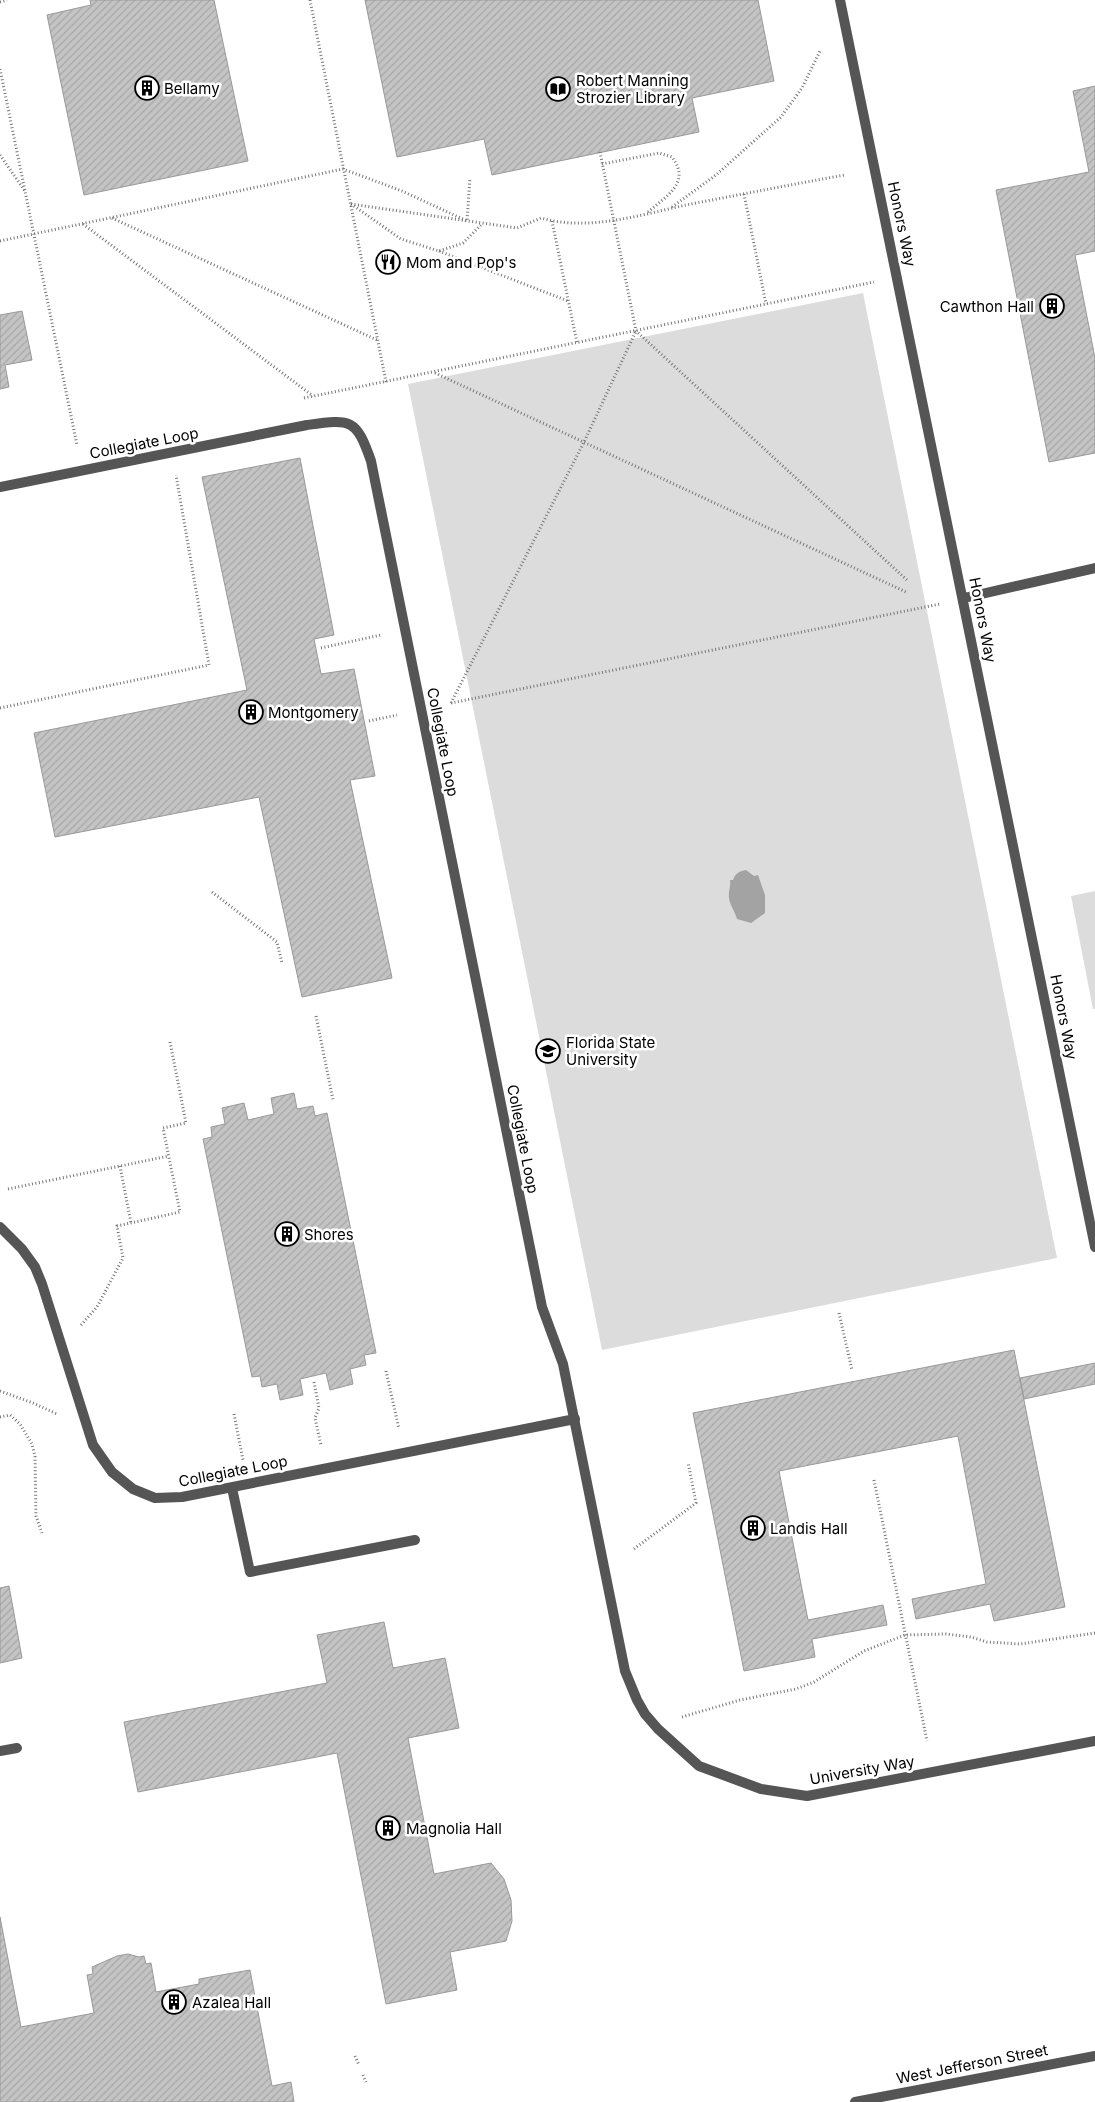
<svg xmlns="http://www.w3.org/2000/svg" width="1095" height="2102" viewBox="0 0 1095 2102" font-family="Inter,sans-serif">
<style>
.green{fill:#dcdcdc}
.water{fill:#a3a3a3}
.building{fill:url(#building-hatch);stroke:#999}
.lines{fill:none;stroke-linecap:round;stroke-linejoin:round}
.path{stroke:#777;stroke-width:3;stroke-dasharray:1 2.5;stroke-linecap:butt}
.service{stroke:#555;stroke-width:10}
.tertiary{stroke:#555;stroke-width:10}
.labels{text-anchor:middle;dominant-baseline:central;stroke-width:5;stroke-linejoin:round;paint-order:stroke}
.poi-label{font-size:15px;fill:#000;stroke:#fff;text-anchor:start}
.street-label{font-size:15px;fill:#000;stroke:#fff}
</style>
<defs>
<pattern id="building-hatch" width="6" height="6" patternUnits="userSpaceOnUse" patternTransform="scale(1.25)"><rect width="6" height="6" fill="#c4c4c4"/><path d="M-1 1l2-2M0 6l6-6M5 7l2-2" fill="none" stroke="#a7a7a7"/></pattern>
</defs>
<rect width="100%" height="100%" fill="#fff"/>
<g class="green">
<polygon points="863,293 1057,1258 602,1350 408,384"/>
<polygon points="1095,891 1095,1009 1093,1009 1071,896"/>
</g>
<path class="water" d="M746,870L754,876L758,875L765,895V913L751,923L737,919C735,911 730,906 729,898C728,891 731,887 730,880H733C735,874 739,871 746,870Z"/>
<g class="building">
<polygon points="90,0 214,0 248,161 84,195 47,15 91,5"/>
<polygon points="365,0 758,0 774,81 692,98 699,132 492,175 484,139 397,157"/>
<polygon points="1095,86 1095,251 1075,255 1095,358 1095,453 1049,462 996,190 1089,172 1073,91"/>
<polygon points="22,311 32,360 5,365 9,387 0,389 0,315"/>
<polygon points="300,458 334,635 314,639 321,674 354,669 375,776 350,780 392,978 302,997 259,797 55,837 34,733 247,690 202,477"/>
<polygon points="294,1093 297,1109 313,1106 315,1116 327,1113 376,1353 364,1355 366,1365 350,1369 353,1384 330,1390 326,1373 300,1379 303,1395 280,1400 277,1384 262,1387 260,1376 252,1377 203,1139 212,1137 211,1127 225,1124 222,1108 244,1103 248,1120 274,1114 271,1098"/>
<polygon points="1014,1350 1065,1607 994,1621 990,1604 916,1619 912,1599 986,1584 958,1436 779,1471 808,1620 883,1605 887,1625 812,1639 815,1657 744,1671 693,1413"/>
<polygon points="1095,1363 1095,1384 1024,1399 1020,1378"/>
<polygon points="9,1586 22,1658 0,1663 0,1588"/>
<polygon points="384,1622 393,1668 445,1658 459,1728 408,1738 434,1874 491,1863 504,1879 511,1900 512,1921 506,1941 450,1952 457,1990 386,2004 337,1753 138,1792 124,1722 327,1683 317,1635"/>
<polygon points="0,1917 21,2027 94,2013 87,1975 93,1974 92,1967 117,1956 128,1954 139,1957 144,1956 146,1964 151,1963 156,1992 199,1984 199,1979 250,1970 272,2086 291,2082 294,2102 0,2102"/>
</g>
<g class="lines">
<g class="path">
<polyline points="310,0 386,382"/>
<polyline points="0,2 7,0"/>
<polyline points="0,69 77,445"/>
<polyline points="600,152 636,331 908,581"/>
<polyline points="0,155 25,191"/>
<path d="M602,164L659,153L672,157C692,183 665,197 647,213"/>
<polyline points="744,194 766,304"/>
<path d="M351,204L517,228L541,218C589,232 643,214 691,204C743,194 794,184 845,175"/>
<polyline points="351,204 401,239 439,251 463,243 482,224"/>
<polyline points="672,207 716,175 781,117 802,88 820,51"/>
<polyline points="112,218 377,340"/>
<polyline points="552,221 577,343"/>
<polyline points="83,224 313,396"/>
<polyline points="0,241 343,169 402,191 467,221 470,178"/>
<polyline points="439,251 568,301"/>
<polyline points="435,373 906,592"/>
<polyline points="304,398 874,282"/>
<polyline points="321,648 381,635"/>
<polyline points="451,703 940,604"/>
<polyline points="451,703 584,442 636,331"/>
<polyline points="0,708 209,665 176,475"/>
<polyline points="369,721 397,715"/>
<polyline points="212,892 277,942 282,963"/>
<polyline points="316,1016 333,1100"/>
<polyline points="120,1166 131,1223"/>
<polyline points="8,1189 169,1156"/>
<polyline points="839,1313 852,1370"/>
<polyline points="81,1325 97,1307 123,1258 117,1226 180,1212 163,1128 186,1123 170,1042"/>
<polyline points="386,1371 399,1429"/>
<polyline points="314,1382 319,1408 315,1418 321,1445"/>
<polyline points="0,1391 33,1403 57,1414"/>
<polyline points="234,1414 243,1460"/>
<polyline points="0,1417 10,1415 20,1424 32,1444 35,1457 36,1516 42,1533"/>
<polyline points="874,1480 927,1741"/>
<polyline points="634,1549 696,1503 688,1462"/>
<polyline points="682,1717 740,1700 796,1689 814,1682 864,1651 905,1635 946,1634 971,1637 987,1642 1020,1644 1095,1633"/>
<polyline points="355,2056 359,2065"/>
<polyline points="363,2075 366,2082"/>
</g>
<g class="service">
<polyline points="840,0 1095,1247"/>
<path d="M0,487L307,425C351,419 356,418 371,461L542,1307L563,1364L625,1671L637,1700L645,1714L658,1729L699,1766L761,1789L807,1796L1095,1741"/>
<polyline points="964,598 1095,568"/>
<polyline points="0,1227 22,1249 35,1267 42,1284 93,1445 112,1472 133,1489 155,1498 182,1497 575,1419"/>
<polyline points="232,1488 250,1572 415,1540"/>
<polyline points="0,1751 17,1748"/>
</g>
<polyline class="tertiary" points="855,2102 1095,2056"/>
</g>
<defs>
<g id="building-ring" transform="scale(1.25)"><circle r="9.5" fill="#fff" stroke="#000" stroke-width="1.5"/><path d="M-4-6H4V6H1V3H-1V6H-4ZM-2.5-4.3h1.7v1.8h-1.7ZM.8-4.3h1.7v1.8H.8ZM-2.5-1h1.7V.8h-1.7ZM.8-1h1.7V.8H.8Z" fill="#000"/></g>
<g id="library-ring" transform="scale(1.25)"><circle r="9.5" fill="#fff" stroke="#000" stroke-width="1.5"/><path d="M-6-4Q-3-5.5-.7-3.5V5Q-3 3-6 4ZM6-4Q3-5.5 .7-3.5V5Q3 3 6 4Z" fill="#000"/></g>
<g id="restaurant-ring" transform="scale(1.25)"><circle r="9.5" fill="#fff" stroke="#000" stroke-width="1.5"/><path d="M-5-6h1v4h1v-4h1v4h1v-4h1v5L-1.5 .5V6h-2V.5L-5-1ZM5-6V6H3V1.5H1.5Q1.5-4 5-6Z" fill="#000"/></g>
<g id="university-ring" transform="scale(1.25)"><circle r="9.5" fill="#fff" stroke="#000" stroke-width="1.5"/><path d="M0-5L7-2L0 1L-7-2ZM-4 1L0 2.5L4 1V4Q0 6-4 4Z" fill="#000"/></g>
</defs>
<g fill-rule="evenodd">
<use href="#building-ring" x="147" y="88"/>
<use href="#library-ring" x="558" y="89"/>
<use href="#restaurant-ring" x="388" y="262"/>
<use href="#building-ring" x="1052" y="306"/>
<use href="#building-ring" x="251" y="712"/>
<use href="#university-ring" x="548" y="1051"/>
<use href="#building-ring" x="287" y="1234"/>
<use href="#building-ring" x="753" y="1528"/>
<use href="#building-ring" x="388" y="1828"/>
<use href="#building-ring" x="174" y="2002"/>
</g>
<g class="labels">
<g class="poi-label">
<text x="576" y="80">Robert Manning<tspan x="576" dy="17">Strozier Library</tspan></text>
<text x="164" y="88">Bellamy</text>
<text x="406" y="262">Mom and Pop's</text>
<text x="1034" y="306" text-anchor="end">Cawthon Hall</text>
<text x="268" y="712">Montgomery</text>
<text x="566" y="1042">Florida State<tspan x="566" dy="17">University</tspan></text>
<text x="304" y="1234">Shores</text>
<text x="770" y="1528">Landis Hall</text>
<text x="406" y="1828">Magnolia Hall</text>
<text x="192" y="2002">Azalea Hall</text>
</g>
<g class="street-label">
<text transform="translate(902 224) rotate(78)">Honors Way</text>
<text transform="translate(144 443) rotate(-11)">Collegiate Loop</text>
<text transform="translate(983 620) rotate(79)">Honors Way</text>
<text transform="translate(443 742) rotate(79)">Collegiate Loop</text>
<text transform="translate(1064 1017) rotate(79)">Honors Way</text>
<text transform="translate(523 1139) rotate(79)">Collegiate Loop</text>
<text transform="translate(233 1471) rotate(-11)">Collegiate Loop</text>
<text transform="translate(862 1770) rotate(-10)">University Way</text>
<text transform="translate(972 2064) rotate(-11)">West Jefferson Street</text>
</g>
</g>
</svg>
